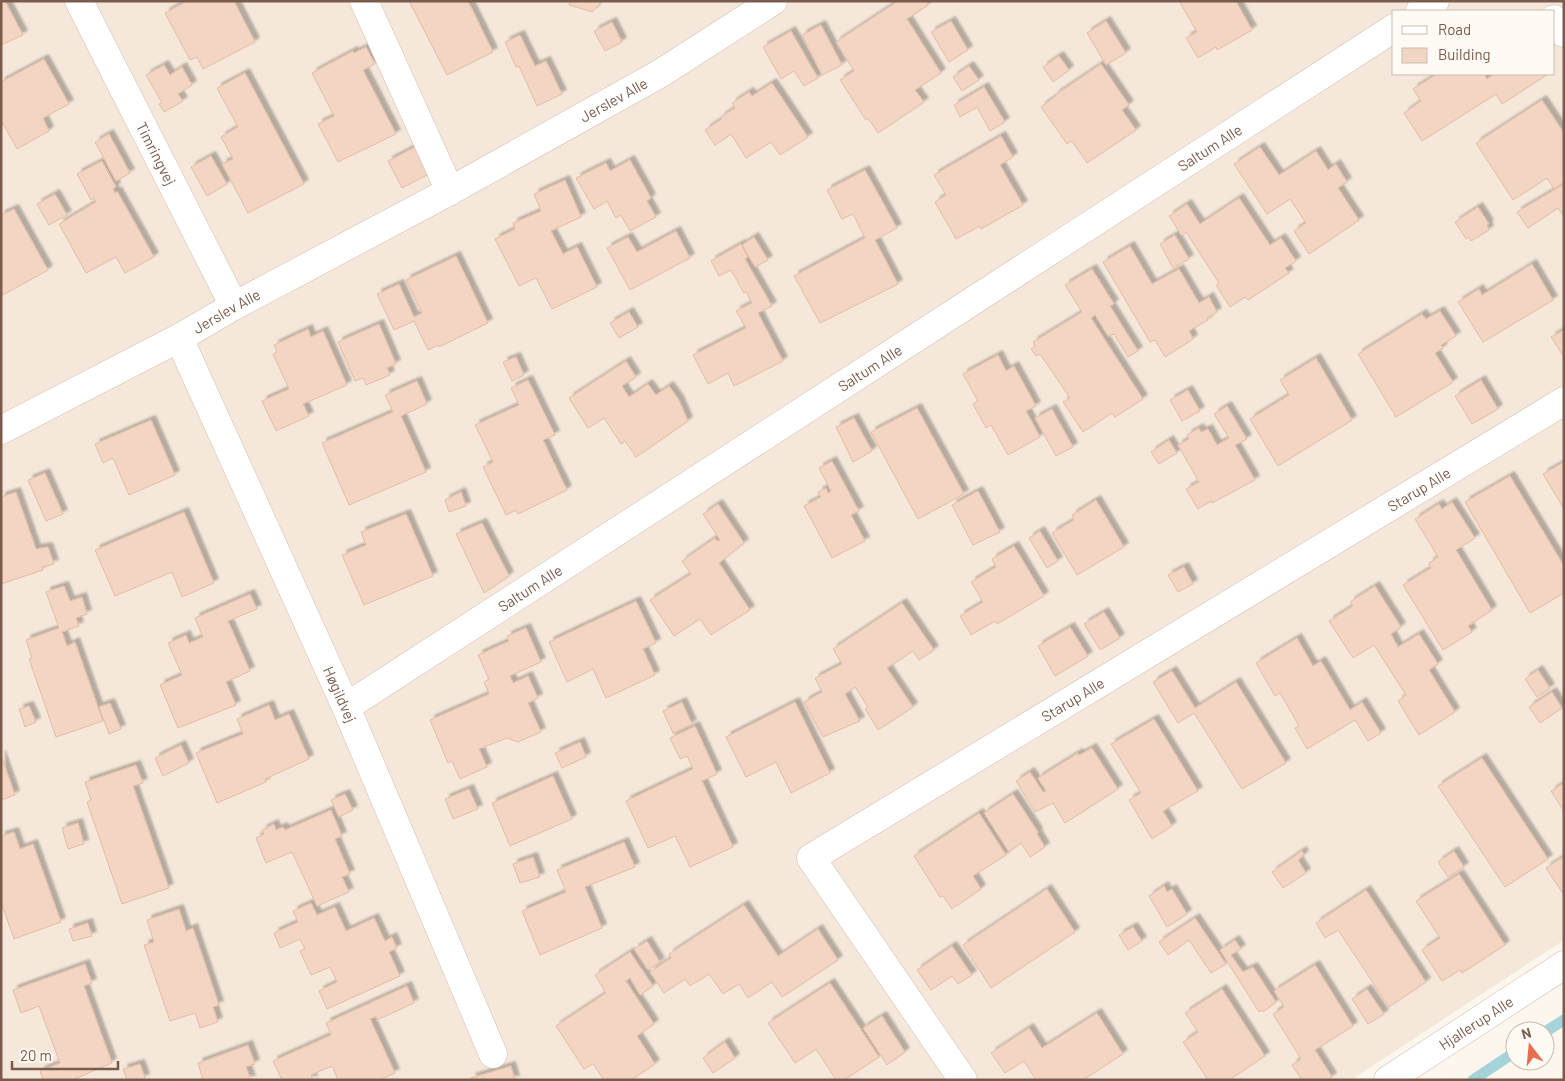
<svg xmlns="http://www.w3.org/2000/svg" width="1565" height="1081" viewBox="0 0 1565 1081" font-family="Barlow,sans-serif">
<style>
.residential{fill:#f5e8da;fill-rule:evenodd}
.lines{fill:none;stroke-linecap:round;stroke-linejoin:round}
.stream{stroke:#a5d3da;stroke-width:11}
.building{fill:#f3d5c3;stroke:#e6bba3;filter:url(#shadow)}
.minor-casing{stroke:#d1beb0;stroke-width:29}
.minor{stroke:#fff;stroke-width:28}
.labels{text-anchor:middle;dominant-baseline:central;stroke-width:4.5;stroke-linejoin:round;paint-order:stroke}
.street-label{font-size:15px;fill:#7a5c4d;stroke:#fffaf3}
</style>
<defs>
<filter id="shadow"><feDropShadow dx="4.5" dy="-4.5" stdDeviation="1" flood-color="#0004"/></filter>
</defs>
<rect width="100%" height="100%" fill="#fdf6ec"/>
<path class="residential" d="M1,1H1564V940L1351,1080H1ZM1394,11H1554V74H1394Z"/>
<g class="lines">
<g class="stream">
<polyline points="1545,1032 1564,1020"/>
<polyline points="1473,1080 1515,1052"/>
</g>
</g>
<g class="building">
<polygon points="1,1 5,1 23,35 1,45"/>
<polygon points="187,1 234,1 255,42 203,69 197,57 190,60 165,13"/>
<polygon points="409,1 468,1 493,52 447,75"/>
<polygon points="570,1 602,1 592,12 569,5"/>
<polygon points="898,1 926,1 928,5 907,19 941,73 915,90 924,102 878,133 868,118 866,120 840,80 854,71 836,42"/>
<polygon points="1179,1 1236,1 1252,30 1217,50 1216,47 1198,58 1186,38 1197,32"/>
<polygon points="951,21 968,50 949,62 931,32"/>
<polygon points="1106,21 1126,53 1106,65 1087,33"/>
<polygon points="612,22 622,42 605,51 594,31"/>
<polygon points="821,25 842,65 822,75 802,35"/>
<polygon points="791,31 818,78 804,86 794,71 781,79 763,47"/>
<polygon points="520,35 535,66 546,61 562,94 537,106 519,66 516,67 505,42"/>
<polygon points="366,47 375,64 363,70 396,134 338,162 318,124 334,116 312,73 353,51 354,53"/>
<polygon points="1059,56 1069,70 1053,82 1043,67"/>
<polygon points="44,59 69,104 43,118 49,131 17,149 1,120 1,82"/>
<polygon points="1101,64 1129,105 1122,110 1136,130 1087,163 1072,141 1067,144 1041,107 1056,96 1055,95"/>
<polygon points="164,65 170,75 182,67 192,85 178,94 183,101 164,112 159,104 162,103 146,75"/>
<polygon points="969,66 979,80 962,91 953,77"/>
<polygon points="245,73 304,184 248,213 222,164 233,159 221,137 238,127 217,88"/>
<polygon points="1437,74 1484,74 1487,79 1495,74 1548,74 1502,104 1496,94 1422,141 1404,113 1421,101 1413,89"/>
<polygon points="772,83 808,137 780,155 771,142 746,158 731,134 715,145 705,130 722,119 721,117 735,108 732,103 749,92 752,96"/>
<polygon points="984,87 1005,122 990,131 977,107 960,117 954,105"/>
<polygon points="1542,100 1564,133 1564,182 1554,189 1547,178 1513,200 1476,143"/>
<polygon points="109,134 130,173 116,181 95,142"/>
<polygon points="1001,136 1013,157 1000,165 1023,205 981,229 980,226 956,239 935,202 946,195 934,175"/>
<polygon points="417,146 431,173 402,188 388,161"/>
<polygon points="1260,147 1279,175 1316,151 1328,170 1336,164 1347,182 1338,188 1359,220 1309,254 1294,231 1306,223 1290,199 1267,214 1234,164"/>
<polygon points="211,156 227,184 207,196 191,167"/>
<polygon points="630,160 651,198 647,201 656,217 630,231 621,215 616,218 607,201 594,209 576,178 606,163 610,171"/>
<polygon points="102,161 116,187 113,189 115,193 117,191 154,257 125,273 116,257 86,273 59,224 96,202 94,198 91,200 77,174"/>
<polygon points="865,170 897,228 875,240 898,284 820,323 794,276 865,238 853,214 842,219 827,190"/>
<polygon points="565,180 581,217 551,231 563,254 577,247 597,287 552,309 536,278 519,286 495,239 515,229 513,223 541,211 534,194"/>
<polygon points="1564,184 1564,217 1558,208 1528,228 1517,212"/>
<polygon points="55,194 67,215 49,225 37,204"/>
<polygon points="1239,198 1270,245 1281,238 1296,261 1285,268 1289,273 1248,300 1245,297 1230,307 1216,285 1219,283 1186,232 1182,236 1169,216 1187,204 1200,224"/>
<polygon points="1478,207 1489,224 1487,225 1489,230 1471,241 1469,237 1466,239 1455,222"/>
<polygon points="14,209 48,270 1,296 1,215"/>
<polygon points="676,231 690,258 630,290 607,248 628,237 637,252"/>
<polygon points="1175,235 1189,259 1173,268 1160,244"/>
<polygon points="754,237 768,260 755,267 742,245"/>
<polygon points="741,244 748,257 745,259 772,306 758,313 783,361 734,386 728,373 708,384 693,355 746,328 736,311 752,303 746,292 744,293 731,270 719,276 711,261"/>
<polygon points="1130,246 1152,284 1179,269 1199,303 1209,297 1217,312 1207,318 1208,320 1189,331 1193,339 1165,357 1155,340 1150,342 1103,262"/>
<polygon points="456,256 488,323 439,347 438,345 428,350 414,321 394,330 377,294 399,284 414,317 422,313 406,280"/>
<polygon points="1532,264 1553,300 1483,342 1458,302 1479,289 1482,295"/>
<polygon points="1092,269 1114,304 1110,306 1138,351 1128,357 1114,334 1108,336 1095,315 1091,318 1143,399 1115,417 1112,413 1083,432 1063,402 1070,398 1040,354 1036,356 1031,349 1035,346 1033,342 1082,312 1065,285"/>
<polygon points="1440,311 1456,336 1441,345 1443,348 1435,353 1453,382 1396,417 1358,354 1422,314 1426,319"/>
<polygon points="629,312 638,327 619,338 610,323"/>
<polygon points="379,324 396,364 387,368 390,375 366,385 363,378 355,381 338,342"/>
<polygon points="308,329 311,337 323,331 347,385 303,404 309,416 276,431 262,401 289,389 273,354 277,352 274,345"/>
<polygon points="1564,330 1564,357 1551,337"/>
<polygon points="998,355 1006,371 1014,366 1036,406 1026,411 1040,437 1008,455 991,425 986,428 973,404 978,401 963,374"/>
<polygon points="516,357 524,375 512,381 503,362"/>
<polygon points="1316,358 1352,420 1278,466 1250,419 1289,395 1280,380"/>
<polygon points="626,361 636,377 622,386 629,397 648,384 656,395 669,386 679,400 688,421 636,457 625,441 621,444 604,418 588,428 569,398"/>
<polygon points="528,380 555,435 543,440 567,490 518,514 516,510 506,515 483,467 493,462 475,425 519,405 511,388"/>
<polygon points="1481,380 1498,409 1472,424 1455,396"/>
<polygon points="417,381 427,404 401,416 426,472 349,505 322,443 393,412 385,395"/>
<polygon points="1188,390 1200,411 1182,421 1170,400"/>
<polygon points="1227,406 1247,439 1235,445 1255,480 1212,503 1211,501 1198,509 1186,489 1199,482 1178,445 1189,439 1187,435 1199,428 1201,432 1208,429 1217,445 1229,438 1214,414"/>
<polygon points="917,408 964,494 918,519 871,432"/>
<polygon points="1052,409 1073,447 1056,456 1035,418"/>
<polygon points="854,418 872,451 853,462 836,427"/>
<polygon points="151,420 175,475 129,495 113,458 103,463 95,444"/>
<polygon points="1169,440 1177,453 1159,464 1151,452"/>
<polygon points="832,461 859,511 851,515 865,541 832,558 804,506 821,497 818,492 826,488 828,493 831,491 819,468"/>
<polygon points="1564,462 1564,509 1543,474"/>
<polygon points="45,473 63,514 46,521 28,480"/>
<polygon points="1510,476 1564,566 1564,593 1530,613 1465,502"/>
<polygon points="978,491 1000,532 973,545 952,505"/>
<polygon points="16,492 36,549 48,547 54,564 42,567 43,570 1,584 1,497"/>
<polygon points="461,492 466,506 449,512 445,500"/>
<polygon points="1096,500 1124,547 1077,575 1052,533 1074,520 1072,515"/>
<polygon points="1452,502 1475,538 1456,550 1492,610 1468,626 1472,632 1443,650 1403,585 1431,568 1429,563 1438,557 1415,519 1439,504 1442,509"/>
<polygon points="718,504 744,543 719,563 750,610 711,635 700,619 674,636 650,600 691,574 682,561 715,538 717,541 720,540 703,514"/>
<polygon points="184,512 214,583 182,597 172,572 115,596 95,550"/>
<polygon points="406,514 433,576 364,605 342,555 366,545 361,532"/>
<polygon points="482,523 509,576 484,593 456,534"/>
<polygon points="1040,531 1058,561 1047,568 1029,538"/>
<polygon points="1014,546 1044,596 997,624 995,621 971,635 960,616 983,602 971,582 996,567 992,559"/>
<polygon points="1184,567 1193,584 1178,592 1168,575"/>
<polygon points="64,586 70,601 82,597 87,614 76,618 79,626 62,632 67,646 75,642 103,721 56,737 29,659 32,658 26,640 59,628 46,592"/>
<polygon points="1375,586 1401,627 1391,634 1398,647 1419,634 1438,664 1429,670 1455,712 1419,735 1398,701 1406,695 1374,645 1353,658 1329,621 1353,606 1350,602"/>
<polygon points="250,594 257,609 228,621 250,671 226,682 236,705 178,728 160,685 182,675 168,643 186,635 189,643 203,637 195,618"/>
<polygon points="636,601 656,643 643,649 655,675 606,698 593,669 567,682 549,642"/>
<polygon points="902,603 934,650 919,660 913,651 887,668 913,707 878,730 865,709 868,707 855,687 845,694 860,721 823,737 804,702 822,692 815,678 842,664 833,649"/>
<polygon points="1104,612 1120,638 1100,650 1084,624"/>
<polygon points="1070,627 1088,656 1055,676 1038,646"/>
<polygon points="526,628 541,662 510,676 513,683 528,676 538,698 528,703 541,732 518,742 507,738 479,749 487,767 460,779 452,761 448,763 430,720 489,694 484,682 489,679 478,655 509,641 507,636"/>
<polygon points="1297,638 1313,666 1321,661 1350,710 1362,702 1381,733 1368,741 1355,720 1307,749 1295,728 1299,726 1280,693 1275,696 1256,663"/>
<polygon points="1538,670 1550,688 1537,697 1525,679"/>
<polygon points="1172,671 1195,708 1236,682 1286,763 1242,789 1194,713 1178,723 1153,682"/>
<polygon points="1552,692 1562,708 1540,723 1529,707"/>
<polygon points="682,702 692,724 673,733 663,711"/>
<polygon points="795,702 830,773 791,793 776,762 746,777 726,737"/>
<polygon points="110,703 121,729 109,734 99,707"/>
<polygon points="269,705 275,720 289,714 309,759 265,779 266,782 217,803 196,753 243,734 237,719"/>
<polygon points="29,706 36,722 25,727 19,709"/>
<polygon points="1154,719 1198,791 1163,811 1172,826 1152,839 1129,800 1141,793 1111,744"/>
<polygon points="695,726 717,774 702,781 733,847 690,867 675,836 648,848 626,801 693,769 687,756 680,759 670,738"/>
<polygon points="580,742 586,757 562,768 555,753"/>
<polygon points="181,745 189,763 163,776 155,758"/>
<polygon points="1092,748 1118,789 1065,823 1053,803 1035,812 1016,781 1030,772 1043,792 1046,791 1038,778 1078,753 1079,755"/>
<polygon points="1,755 15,795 1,800"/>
<polygon points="1482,758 1548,859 1505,887 1438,786"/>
<polygon points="136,765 143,783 133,786 169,888 122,904 87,802 91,800 85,782"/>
<polygon points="553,776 572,819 510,846 492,803"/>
<polygon points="1564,783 1564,811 1551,791"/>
<polygon points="469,789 478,809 453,819 445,799"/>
<polygon points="345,794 353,810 339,817 331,800"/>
<polygon points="1013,794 1038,832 1037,834 1045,847 1030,857 1021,843 1009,852 984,813"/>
<polygon points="331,810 342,836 335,839 350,874 342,877 349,892 317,906 292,852 266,863 256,838 264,834 262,830 274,824 276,830 283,827 285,830"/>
<polygon points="979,813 1006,855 973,876 981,889 952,909 943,896 940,897 914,856"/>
<polygon points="78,823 84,844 68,849 62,828"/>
<polygon points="14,832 20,849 33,844 61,922 14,939 1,902 1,836"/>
<polygon points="624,842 635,867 585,887 602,928 540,955 522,911 566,892 557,870"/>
<polygon points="1302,851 1304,855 1298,860 1306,873 1283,888 1272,872"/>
<polygon points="1454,851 1464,867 1448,877 1438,862"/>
<polygon points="533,857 540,877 520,883 513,864"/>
<polygon points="1563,857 1564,859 1564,895 1546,868"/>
<polygon points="1459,874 1505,945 1462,973 1460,970 1442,981 1422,950 1440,938 1416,901"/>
<polygon points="1164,886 1167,892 1172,889 1187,914 1167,927 1149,896"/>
<polygon points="1047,889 1075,932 991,988 963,945"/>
<polygon points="1366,890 1426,982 1389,1007 1338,930 1325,938 1316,923"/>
<polygon points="311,903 317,915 335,907 346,931 374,918 385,941 392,937 397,948 389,952 400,976 327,1009 319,991 337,982 330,967 311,975 300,951 305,949 300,939 280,948 274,933 298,922 293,911"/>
<polygon points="744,905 778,956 818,929 838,960 782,997 772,982 748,998 739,984 723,994 709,974 690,986 685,979 664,993 650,972 671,958 669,954"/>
<polygon points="179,909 186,931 193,928 219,1005 213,1007 218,1022 200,1028 195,1013 170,1021 144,945 154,942 147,920"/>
<polygon points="1195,918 1226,964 1211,973 1189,940 1168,955 1159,942"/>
<polygon points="88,923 92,936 73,941 69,929"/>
<polygon points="1133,927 1142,941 1128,950 1119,935"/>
<polygon points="1235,940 1241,949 1231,955 1243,972 1253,967 1276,1002 1263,1012 1261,1010 1259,1012 1220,950"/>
<polygon points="647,941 660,962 648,970 634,949"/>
<polygon points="952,946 972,975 958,984 952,976 931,990 917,970"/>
<polygon points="630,952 653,986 640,995 630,978 626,981 654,1024 637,1036 655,1064 631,1080 604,1080 593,1064 584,1069 556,1026 606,993 595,975"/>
<polygon points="85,964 92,983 84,986 112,1063 72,1080 43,1080 40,1071 60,1063 39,1006 21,1013 13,990"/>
<polygon points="1315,965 1353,1026 1315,1050 1332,1077 1328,1080 1302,1080 1292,1065 1301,1059 1273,1014 1284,1007 1274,991"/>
<polygon points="830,983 879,1057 844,1080 836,1080 816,1049 795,1063 768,1023"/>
<polygon points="407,986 414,1003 377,1020 376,1016 370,1019 395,1073 380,1080 338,1080 332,1066 311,1075 313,1080 282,1080 273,1061 331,1035 326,1023"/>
<polygon points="1222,989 1265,1056 1229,1080 1208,1080 1183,1042 1198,1032 1185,1013"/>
<polygon points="1367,989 1384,1014 1368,1024 1352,999"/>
<polygon points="1097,1013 1123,1054 1083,1080 1036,1080 1024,1061 1005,1073 991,1053 1029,1028 1042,1048"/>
<polygon points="882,1016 905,1052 887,1065 863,1028"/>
<polygon points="725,1042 735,1058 713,1073 703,1058"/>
<polygon points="248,1045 255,1064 246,1067 251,1080 203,1080 198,1063"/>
<polygon points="140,1064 145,1078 140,1080 127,1080 123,1069"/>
<polygon points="511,1066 515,1080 472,1080 471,1078"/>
</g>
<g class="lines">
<g class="minor-casing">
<g id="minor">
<path id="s1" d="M79,1L234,306"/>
<polyline points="364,1 450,191"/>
<polyline points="1420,11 1435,1"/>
<polyline points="1554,19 1564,33"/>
<path id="s2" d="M179,338L346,707L493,1054"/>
<path id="s3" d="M1,430L179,338L234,306L450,191L661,73L773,1"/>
<path id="s4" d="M346,707L1394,28"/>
<path id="s5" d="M963,1080L811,858L1564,401"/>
<path id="s6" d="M1388,1080L1564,965"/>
</g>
</g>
<use href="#minor" class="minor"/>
</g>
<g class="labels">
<g class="street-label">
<text stroke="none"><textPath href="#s3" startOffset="696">Jerslev Alle</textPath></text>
<text stroke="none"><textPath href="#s4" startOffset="1029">Saltum Alle</textPath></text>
<text stroke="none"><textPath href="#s1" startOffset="171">Timringvej</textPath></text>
<text stroke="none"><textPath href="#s3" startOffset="255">Jerslev Alle</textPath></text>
<text stroke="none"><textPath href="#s4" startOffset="624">Saltum Alle</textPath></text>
<text stroke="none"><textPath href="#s5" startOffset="980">Starup Alle</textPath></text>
<text stroke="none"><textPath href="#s4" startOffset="219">Saltum Alle</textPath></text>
<text stroke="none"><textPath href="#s2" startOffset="391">Høgildvej</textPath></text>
<text stroke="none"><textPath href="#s5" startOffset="575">Starup Alle</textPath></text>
<text stroke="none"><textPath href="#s6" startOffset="105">Hjallerup Alle</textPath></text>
</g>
</g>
<rect width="1565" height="1081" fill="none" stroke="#7a5c4d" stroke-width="5"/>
<rect x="1392" y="10" width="162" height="65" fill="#fffaf3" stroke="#cabbb1"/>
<rect x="1402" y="26" width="25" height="8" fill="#ffffff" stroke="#cabbb1"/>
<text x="1438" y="35" font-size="15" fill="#7a5c4d">Road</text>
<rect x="1402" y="48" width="25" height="15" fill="#f3d5c3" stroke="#cabbb1"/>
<text x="1438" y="60" font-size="15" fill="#7a5c4d">Building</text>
<g transform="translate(1530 1046) rotate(344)"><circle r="24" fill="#fffaf3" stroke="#cabbb1"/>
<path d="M0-4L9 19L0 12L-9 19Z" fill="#e76f51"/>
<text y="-8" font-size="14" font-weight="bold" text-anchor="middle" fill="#7a5c4d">N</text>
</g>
<path d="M12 1061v8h106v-8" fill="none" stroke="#7a5c4d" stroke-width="2.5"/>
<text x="20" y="1061" font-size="15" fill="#7a5c4d" stroke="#fffaf3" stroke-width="4" paint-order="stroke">20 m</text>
</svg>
